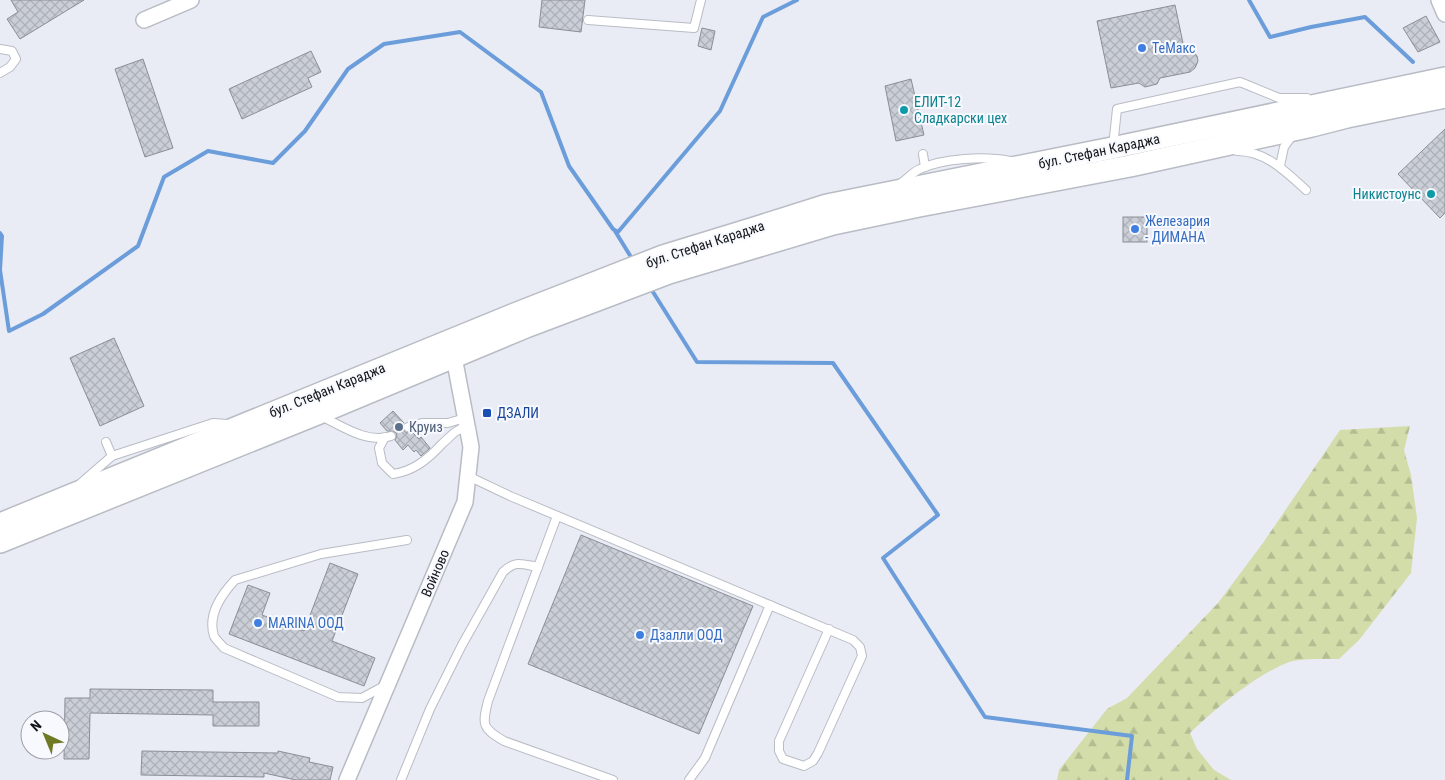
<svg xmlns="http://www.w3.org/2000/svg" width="1445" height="780" viewBox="0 0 1445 780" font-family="'Roboto Condensed',sans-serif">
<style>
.forest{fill:url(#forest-firs)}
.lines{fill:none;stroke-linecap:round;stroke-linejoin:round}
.stream{stroke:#6c9ddb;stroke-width:4}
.building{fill:url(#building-cross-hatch);stroke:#8b8e96}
.service-casing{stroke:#b8bcc4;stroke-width:10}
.minor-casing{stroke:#b8bcc4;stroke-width:18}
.secondary-casing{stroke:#b8bcc4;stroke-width:24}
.service{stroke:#fff;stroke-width:8}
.minor{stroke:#fff;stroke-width:15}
.secondary{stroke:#fff;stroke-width:21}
.shop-dot{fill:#3f7fe0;stroke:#f7f9ff;stroke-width:2}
.culture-dot{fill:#0f9aa8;stroke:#f7f9ff;stroke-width:2}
.transit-dot{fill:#1a4fb4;stroke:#f7f9ff;stroke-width:2}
.service-dot{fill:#5c6f8a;stroke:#f7f9ff;stroke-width:2}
.labels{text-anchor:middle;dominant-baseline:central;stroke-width:4;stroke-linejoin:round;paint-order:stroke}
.shop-label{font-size:14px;fill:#366cbe;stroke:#f7f9ff;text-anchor:start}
.culture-label{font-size:14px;fill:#0d838f;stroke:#f7f9ff;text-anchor:start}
.street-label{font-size:14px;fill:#141518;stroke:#f7f9ff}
.transit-label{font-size:14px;fill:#164399;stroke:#f7f9ff;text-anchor:start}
.service-label{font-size:14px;fill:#4e5e75;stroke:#f7f9ff;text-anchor:start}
</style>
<defs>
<pattern id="forest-firs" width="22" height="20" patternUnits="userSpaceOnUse" patternTransform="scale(1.25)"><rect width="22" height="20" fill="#d2ddaa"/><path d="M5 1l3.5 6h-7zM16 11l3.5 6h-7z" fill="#b3bd92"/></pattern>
<pattern id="building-cross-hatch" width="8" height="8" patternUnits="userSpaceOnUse" patternTransform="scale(1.25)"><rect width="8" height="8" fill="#caced6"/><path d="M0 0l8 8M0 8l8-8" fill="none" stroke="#adb0b7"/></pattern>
</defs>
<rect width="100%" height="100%" fill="#e9ecf5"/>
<path class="forest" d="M1410,426L1404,450L1411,475L1417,518L1411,573L1359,640L1339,659C1327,659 1300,658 1289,662C1256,675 1216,708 1190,733L1197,749L1214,770L1231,780H1057L1059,770L1107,709L1127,698L1218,603L1263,543L1340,430Z"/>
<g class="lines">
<g class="stream">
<polyline points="1249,0 1270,37 1311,27 1365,17 1413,62"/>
<polyline points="615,231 631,257"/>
<polyline points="0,233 2,236 0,270 9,331 43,314 138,246 164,177 208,151 273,163 305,131 348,69 384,44 460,32 541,92 569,166 613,229 618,232 720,111 763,17 797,0"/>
<polyline points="653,292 697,362 833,363 938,515 883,558 985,717 1132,736 1127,780"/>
</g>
</g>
<g class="building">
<polygon points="11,0 84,0 20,39 7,19 18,12"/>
<polygon points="542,0 585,0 581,32 539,27"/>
<polygon points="1175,5 1184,48 1192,50 1197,56 1198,61 1195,68 1190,72 1160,78 1157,84 1145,87 1139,83 1111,88 1097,21"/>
<polygon points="1426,16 1440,42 1418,52 1403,28"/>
<polygon points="702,28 715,31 711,50 698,46"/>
<polygon points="311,51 321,72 308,78 312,87 242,119 229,89"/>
<polygon points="143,59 173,148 145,157 115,69"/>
<polygon points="911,79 924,135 896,141 885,86"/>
<polygon points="1445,129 1445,213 1440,218 1398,174"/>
<rect x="1123" y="217" width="24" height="25"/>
<polygon points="114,338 144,406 100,426 70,358"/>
<polygon points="393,411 404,423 402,426 404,431 407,433 412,432 419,439 421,437 430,448 421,456 416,450 414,452 408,445 403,450 395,440 397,435 395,432 387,431 380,423"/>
<polygon points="581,535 753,606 699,734 528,664"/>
<polygon points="330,563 358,574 332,641 375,658 364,686 229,634 248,585 270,593 262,615 304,631"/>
<polygon points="90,689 213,690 213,702 259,702 259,726 213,726 213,715 90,713 89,759 64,759 65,698 90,698"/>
<polygon points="142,751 278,753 278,751 310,758 309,762 333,767 330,780 296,780 264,773 264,777 141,775"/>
</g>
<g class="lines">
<g class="service-casing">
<g id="service">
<polyline points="588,20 694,28 701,0"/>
<polyline points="0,49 12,51 16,59 10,67 0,73"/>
<polyline points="1113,147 1117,109 1240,82 1279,98 1307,98"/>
<path d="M1237,151C1266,151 1286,172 1306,190"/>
<polyline points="923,154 925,167"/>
<polyline points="1280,166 1284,147 1292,136"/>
<path d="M901,183C907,179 913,172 920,169C943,158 986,156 1010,161"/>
<path d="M321,416C342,426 367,444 391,436"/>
<polyline points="408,427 422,423 448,423 465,418"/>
<path d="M385,437L379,448L382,463L393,474C414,471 428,459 442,444C452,435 454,431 467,426"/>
<polyline points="106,442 112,456"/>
<polyline points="468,476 510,496 853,640 860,647 862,656 818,753 813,761 804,766 783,759 779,751 779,741 829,629"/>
<polyline points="81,483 112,456 213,423 228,424"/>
<path d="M557,516L488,701C482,725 482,728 504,741L613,780"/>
<path d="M386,685L362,698L338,697L224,648C221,644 216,640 214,636C207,614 222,594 235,580L321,554L407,540"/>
<path d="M401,780L430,709L462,645L503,572C516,560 521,564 538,567"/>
<polyline points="689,780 705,758 770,605"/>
</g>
</g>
<g class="minor-casing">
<g id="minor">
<polyline points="1439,0 1445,14"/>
<polyline points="144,20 191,0"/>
<polyline points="347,780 465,502 471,447 454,357 449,350"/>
</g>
</g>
<g class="secondary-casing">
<g id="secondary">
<polyline points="0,524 517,313 663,256 751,229 827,205 1112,148 1445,78"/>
<polyline points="0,542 317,414 526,327 669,273 833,224 919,206 1130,166 1312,126 1347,117 1445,97"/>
</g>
</g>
<use href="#service" class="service"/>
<use href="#minor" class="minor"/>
<use href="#secondary" class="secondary"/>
</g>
<g class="shop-dot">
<circle cx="1142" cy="48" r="5"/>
<circle cx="1135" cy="229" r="5"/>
<circle cx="258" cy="623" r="5"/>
<circle cx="640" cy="635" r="5"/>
</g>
<g class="culture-dot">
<circle cx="904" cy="110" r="5"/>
<circle cx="1431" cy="194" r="5"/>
</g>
<rect class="transit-dot" x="482" y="408" width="10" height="10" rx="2.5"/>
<circle class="service-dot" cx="399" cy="427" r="5"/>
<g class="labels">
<g class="shop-label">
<text x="1152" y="48">ТеМакс</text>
<text x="1145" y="221">Железария<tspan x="1145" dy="16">- ДИМАНА</tspan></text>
<text x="268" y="623">MARINA ООД</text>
<text x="650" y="635">Дзалли ООД</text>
</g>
<g class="culture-label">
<text x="914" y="102">ЕЛИТ-12<tspan x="914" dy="16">Сладкарски цех</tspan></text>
<text x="1421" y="194" text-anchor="end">Никистоунс</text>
</g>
<g class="street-label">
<text transform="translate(1099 151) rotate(-12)">бул. Стефан Караджа</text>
<text transform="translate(705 244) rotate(-18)">бул. Стефан Караджа</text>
<text transform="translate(327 390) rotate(-22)">бул. Стефан Караджа</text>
<text transform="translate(435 573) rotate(-67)">Войново</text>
</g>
<g class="transit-label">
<text x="497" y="413">ДЗАЛИ</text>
</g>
<g class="service-label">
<text x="409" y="427">Круиз</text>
</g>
</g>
<g transform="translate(45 735) rotate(316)"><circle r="24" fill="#f7f9ff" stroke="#9c9ea3"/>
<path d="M0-4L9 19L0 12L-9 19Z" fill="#707a25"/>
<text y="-8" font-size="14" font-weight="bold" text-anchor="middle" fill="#141518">N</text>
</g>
</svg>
